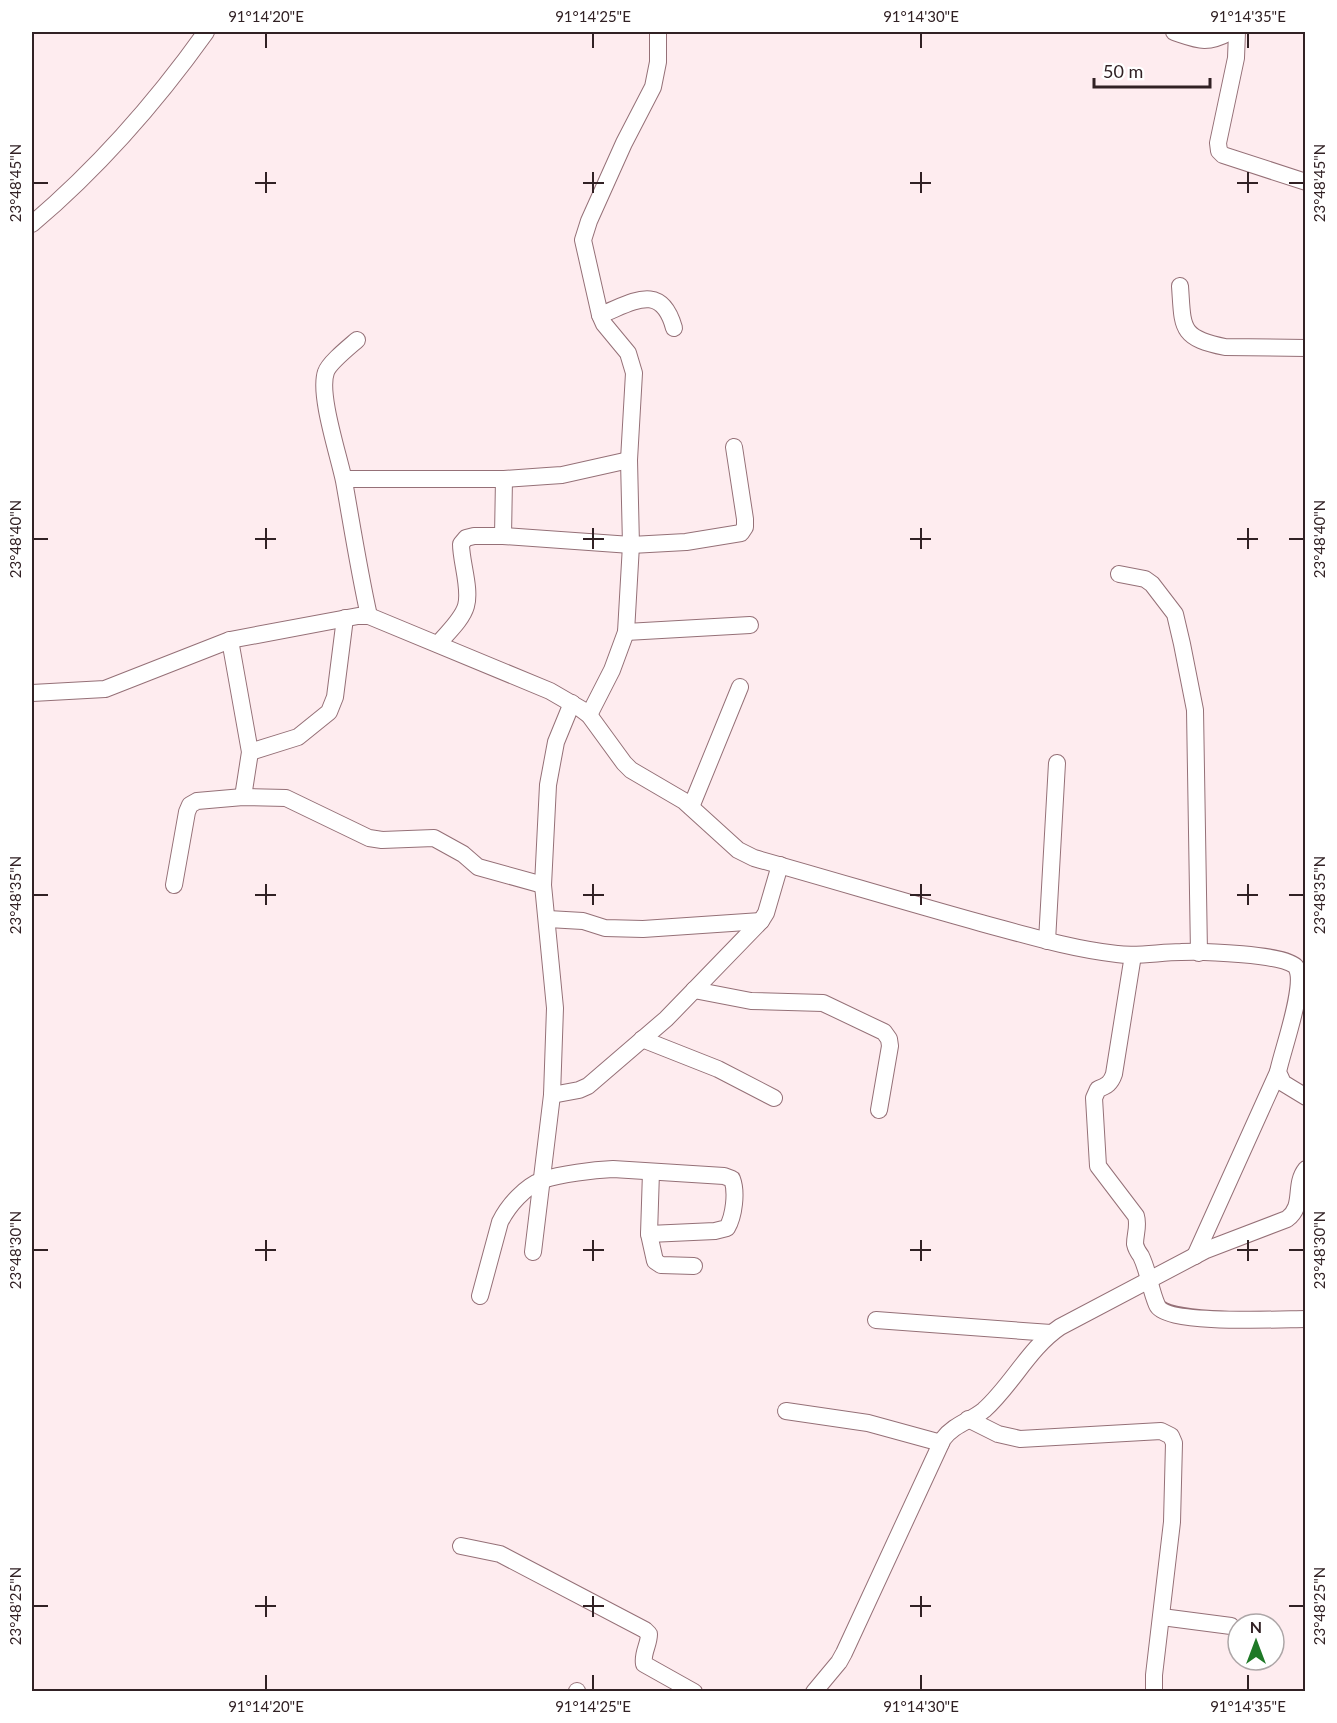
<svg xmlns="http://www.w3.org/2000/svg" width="1337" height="1723" viewBox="0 0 1337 1723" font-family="Lato,sans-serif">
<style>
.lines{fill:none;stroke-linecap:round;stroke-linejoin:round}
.minor-casing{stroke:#957077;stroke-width:18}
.minor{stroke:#fff;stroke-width:16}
.ticks{fill:none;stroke:#312124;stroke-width:2}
.neatline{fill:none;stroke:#312124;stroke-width:2}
.ticks-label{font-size:15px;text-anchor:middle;fill:#312124}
</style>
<rect width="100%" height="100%" fill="#feecef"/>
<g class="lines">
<g class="minor-casing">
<g id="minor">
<path d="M1174,32C1198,40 1206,45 1230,32"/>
<polyline points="1237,32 1236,58 1218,143 1219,151 1223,155 1306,182"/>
<path d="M32,224C98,168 156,102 206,32"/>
<path d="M1180,286C1183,327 1179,338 1225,347L1306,348"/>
<path d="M600,315C632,303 661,281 674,328"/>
<path d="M357,340C349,347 329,363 326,372C318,394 339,456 344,481C352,526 359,571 369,616"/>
<polyline points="344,479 504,479 547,476 562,475 629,460"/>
<polyline points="503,536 504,479"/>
<polyline points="1119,574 1145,579 1152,584 1175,614 1182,644 1195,710 1199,953"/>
<polyline points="626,632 750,625"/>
<polyline points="230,640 250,752 243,797"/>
<path d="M438,644C447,633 462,620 466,606C471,589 461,562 461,544L466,538L474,536H503L631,545L686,542L741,533L745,527V519L734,447"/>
<path d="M32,693L105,689L230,640L358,616H369L550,691L581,709L589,715L624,763L631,770L684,801L738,850L754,858C829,879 905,902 981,923C1026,935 1071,949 1117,954C1138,957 1160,952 1181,952C1199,951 1288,954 1296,967C1307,984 1282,1051 1278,1072L1283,1083L1306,1097"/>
<polyline points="589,715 612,670 626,632 631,545 629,460 634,373 628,353 604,324 600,315 583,240 589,221 624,143 653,87 658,62 658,32"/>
<polyline points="250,752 298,737 329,712 335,697 345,618"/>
<polyline points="691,807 740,687"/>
<polyline points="174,885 187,812 190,805 197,801 243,797 286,798 369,838 382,840 434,838 463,854 478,867 543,885"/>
<polyline points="548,919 583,921 605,928 643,929 761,921"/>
<polyline points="1047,941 1057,763"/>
<path d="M1133,955L1114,1074C1111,1083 1107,1086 1098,1089L1094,1098L1098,1166L1136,1216C1139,1226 1135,1234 1135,1244C1136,1249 1138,1252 1141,1256C1149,1273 1150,1289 1157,1305C1165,1325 1282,1319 1306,1319"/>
<polyline points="694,990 751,1001 823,1003 884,1032 889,1039 890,1046 879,1110"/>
<polyline points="642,1039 718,1069 774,1098"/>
<polyline points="552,1095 579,1090 588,1086 666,1019 761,921 766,913 780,865"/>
<polyline points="651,1172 649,1234 655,1261 661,1265 694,1266"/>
<polyline points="533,1252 552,1095 555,1008 543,885 548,785 556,742 572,703"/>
<polyline points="1195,1256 1278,1072"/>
<path d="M480,1296L500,1222C508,1206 525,1186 543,1180C561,1174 593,1170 613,1169L724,1176L732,1179C737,1192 734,1216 727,1228L715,1231L649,1234"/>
<polyline points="876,1320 1051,1333"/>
<polyline points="786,1411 868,1423 941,1443"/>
<polyline points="968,1419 998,1434 1020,1439 1161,1431 1171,1436 1174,1443 1172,1522 1154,1675 1154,1692"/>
<path d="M461,1546L500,1554L645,1630L649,1634C649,1645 642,1653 644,1664L694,1692"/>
<polyline points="1162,1617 1231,1626"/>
<polyline points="577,1692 577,1691"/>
<path d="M814,1692L839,1662L844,1653L943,1439C954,1424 971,1421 984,1410C1012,1385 1029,1348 1060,1327L1206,1250L1287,1219C1305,1206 1293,1185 1306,1169"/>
</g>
</g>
<use href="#minor" class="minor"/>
</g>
<path class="ticks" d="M266,33V48M593,33V48M921,33V48M1248,33V48M266,172V193M593,172V193M921,172V193M1248,172V193M33,183H48M255,183H276M583,183H604M910,183H931M1237,183H1258M1289,183H1304M266,528V549M593,528V549M921,528V549M1248,528V549M33,539H48M255,539H276M583,539H604M910,539H931M1237,539H1258M1289,539H1304M266,884V905M593,884V905M921,884V905M1248,884V905M33,895H48M255,895H276M583,895H604M910,895H931M1237,895H1258M1289,895H1304M266,1240V1261M593,1240V1261M921,1240V1261M1248,1240V1261M33,1250H48M255,1250H276M583,1250H604M910,1250H931M1237,1250H1258M1289,1250H1304M266,1596V1617M593,1596V1617M921,1596V1617M33,1606H48M255,1606H276M583,1606H604M910,1606H931M1289,1606H1304M266,1675V1690M593,1675V1690M921,1675V1690M1248,1675V1690"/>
<rect width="1337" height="1723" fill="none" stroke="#ffffff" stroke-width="66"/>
<g transform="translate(1256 1642)"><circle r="28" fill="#ffffff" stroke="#ada6a7" stroke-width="1.5"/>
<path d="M0-4.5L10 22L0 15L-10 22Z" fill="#1f7927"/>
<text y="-9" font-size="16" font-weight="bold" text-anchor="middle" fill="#312124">N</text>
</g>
<path d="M1094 78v9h116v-9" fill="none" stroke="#312124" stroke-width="3"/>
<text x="1103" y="78" font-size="18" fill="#312124" stroke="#ffffff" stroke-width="4.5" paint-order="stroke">50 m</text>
<rect x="33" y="33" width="1271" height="1657" class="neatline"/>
<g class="ticks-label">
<text x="266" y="22">91°14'20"E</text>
<text x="593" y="22">91°14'25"E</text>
<text x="921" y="22">91°14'30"E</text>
<text x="1248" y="22">91°14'35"E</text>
<text transform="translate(16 183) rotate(-90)" y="5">23°48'45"N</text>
<text transform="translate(1320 183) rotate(-90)" y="5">23°48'45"N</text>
<text transform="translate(16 539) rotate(-90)" y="5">23°48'40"N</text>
<text transform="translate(1320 539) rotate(-90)" y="5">23°48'40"N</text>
<text transform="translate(16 895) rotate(-90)" y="5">23°48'35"N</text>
<text transform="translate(1320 895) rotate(-90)" y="5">23°48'35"N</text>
<text transform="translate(16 1250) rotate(-90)" y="5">23°48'30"N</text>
<text transform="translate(1320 1250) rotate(-90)" y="5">23°48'30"N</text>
<text transform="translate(16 1606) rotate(-90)" y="5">23°48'25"N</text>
<text transform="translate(1320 1606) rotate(-90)" y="5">23°48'25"N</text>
<text x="266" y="1712">91°14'20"E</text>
<text x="593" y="1712">91°14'25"E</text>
<text x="921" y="1712">91°14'30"E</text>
<text x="1248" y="1712">91°14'35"E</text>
</g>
</svg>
